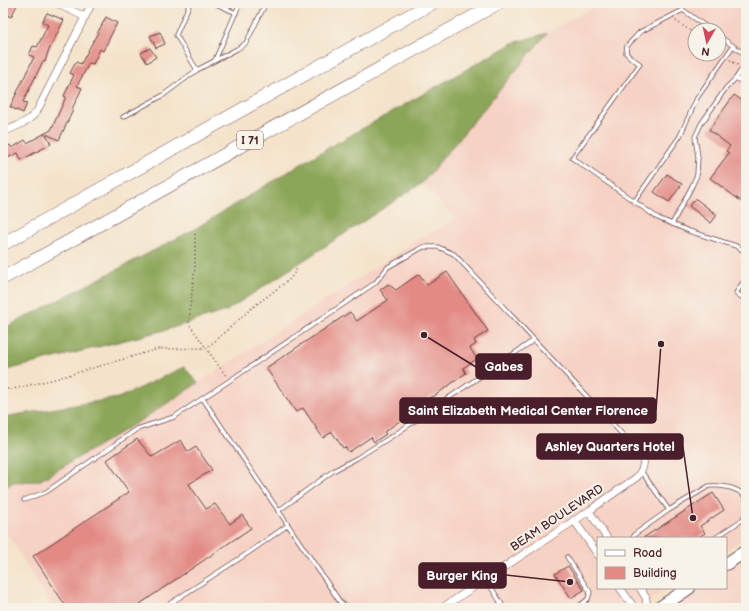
<svg xmlns="http://www.w3.org/2000/svg" width="749" height="611" viewBox="0 0 749 611" font-family="'Balsamiq Sans',sans-serif">
<style>
.built{fill:#f6d2c4;fill-rule:evenodd}
.forest{fill:#8ba659;stroke:#6a6242}
.building{fill:#e38a85}
.lines{fill:none;stroke-linecap:round;stroke-linejoin:round}
.lane-casing{stroke:#643c43;stroke-width:5}
.street-casing{stroke:#643c43;stroke-width:8}
.primary-casing{stroke:#643c43;stroke-width:14}
.highway-casing{stroke:#643c43;stroke-width:14}
.path{stroke:#643c43;stroke-width:1.5;stroke-dasharray:1 3;stroke-linecap:butt}
.lane{stroke:#fff;stroke-width:3.5}
.street{stroke:#fff;stroke-width:7}
.primary{stroke:#fff;stroke-width:12}
.highway{stroke:#fff;stroke-width:13}
.labels{text-anchor:middle;dominant-baseline:central;stroke-width:4;stroke-linejoin:round;paint-order:stroke}
.shield{fill:#f7f3e8;stroke:#7e5f64;stroke-width:1}
.shield-label{font-size:11px;font-weight:bold;fill:#4a1f2b}
.street-label{font-size:12px;fill:#4a1f2b;stroke:#f7f3e8}
.leader{fill:none;stroke:#4a1f2b;stroke-width:1.5}
.callout-dot{fill:#4a1f2b;stroke:#f7f3e8;stroke-width:1.5}
.callout{fill:#4a1f2b;stroke:#4a1f2b;stroke-width:1.5}
.callout-label{font-size:13px;text-anchor:middle;font-weight:bold;fill:#fff}
</style>
<rect width="100%" height="100%" fill="#f7f3e8"/>
<filter id="ink" filterUnits="userSpaceOnUse"><feTurbulence type="fractalNoise" baseFrequency=".025" numOctaves="2"/><feDisplacementMap in="SourceGraphic" scale="8" xChannelSelector="R" yChannelSelector="G"/><feConvolveMatrix kernelMatrix="1 2 1 2 8 2 1 2 1" color-interpolation-filters="sRGB"/></filter>
<filter id="wash" filterUnits="userSpaceOnUse"><feTurbulence type="fractalNoise" baseFrequency=".012" numOctaves="4" result="noise"/><feDisplacementMap in="SourceGraphic" scale="16" xChannelSelector="R" yChannelSelector="G"/><feGaussianBlur stdDeviation="0.9" result="paint"/><feColorMatrix in="noise" values="0 0 0 0 0 0 0 0 0 0 0 0 0 0 0 0 0 1.4 0 .05"/><feComposite in="paint" operator="in"/></filter>
<g filter="url(#wash)">
<rect width="100%" height="100%" fill="#f4e3ca"/>
<g class="built">
<path d="M600,3H746V537L726,550V538H598V588H669L638,608H53L3,527V490L13,482L39,481L143,419L414,242L456,219L422,183L547,33ZM695,30H719V54H695Z"/>
<polygon points="746,551 746,608 659,608 689,588 726,588 726,564"/>
</g>
<g class="forest">
<polygon points="547,33 422,183 226,311 169,329 3,371 3,329 193,230 316,155 513,43"/>
<polygon points="184,367 198,383 143,419 39,481 13,482 3,490 3,417 118,398"/>
</g>
<g id="blocks">
<g class="building">
<polygon points="3,3 13,3 17,5 11,17 3,13"/>
<polygon points="47,13 64,20 48,52 45,62 43,61 23,102 27,103 23,113 10,107 34,57 29,55 33,46 37,47 48,25 42,22"/>
<polygon points="106,17 117,23 103,51 100,49 93,64 89,63 77,86 82,88 72,109 73,110 59,140 46,134 51,144 21,160 18,153 3,160 3,148 10,145 12,148 25,140 27,143 51,130 66,97 64,96 74,75 70,73 76,62 81,64"/>
<polygon points="160,32 165,44 156,48 150,36"/>
<polygon points="150,48 156,57 147,63 141,53"/>
<polygon points="734,95 746,103 746,205 710,178 729,153 726,151 730,146 709,130"/>
<polygon points="667,174 682,184 669,202 654,192"/>
<polygon points="696,199 717,215 711,223 689,206"/>
<polygon points="447,272 488,331 474,340 476,344 470,348 477,359 463,368 466,373 433,397 432,396 413,409 414,411 384,432 386,434 374,442 371,437 349,452 345,447 343,448 332,432 323,438 303,408 296,412 266,368 350,312 357,321 388,300 380,290 388,284 396,290 419,274 427,285"/>
<polygon points="137,439 152,457 181,440 188,452 196,447 212,470 189,484 206,509 215,504 230,524 242,515 251,528 134,608 67,608 33,556 129,492 107,460"/>
<polygon points="713,493 724,510 700,526 705,533 697,538 643,538"/>
<polygon points="568,566 584,590 571,598 555,574"/>
</g>
</g>
</g>
<g filter="url(#ink)">
<use href="#blocks" fill-opacity="0" stroke="#643c43" stroke-width="1"/>
<g class="lines">
<g class="lane-casing">
<g id="lane">
<polyline points="190,3 176,35 197,70"/>
<polyline points="214,3 236,13"/>
<polyline points="711,30 683,10 640,32 627,46 626,53 630,57 640,64 572,158 658,218 689,231 736,246 746,252"/>
<polyline points="719,36 746,55"/>
<polyline points="215,60 240,3"/>
<polyline points="736,78 746,85"/>
<polyline points="123,117 162,96 197,70 237,49 246,43 266,3"/>
<polyline points="634,202 680,136 697,98 733,46"/>
<polyline points="672,224 692,186 697,175 698,157 695,137 701,124 726,88 736,78 746,63"/>
<polyline points="746,278 736,293 746,300"/>
<polyline points="203,399 340,602 349,608"/>
<polyline points="641,471 669,510"/>
<polyline points="24,500 46,492 137,429 174,417 229,381 375,283 388,267 423,247 438,247 454,254 635,448"/>
<polyline points="278,511 333,471 357,458 394,435 534,340"/>
<path d="M633,538L635,534L669,510L709,486C721,485 739,487 746,498"/>
<polyline points="715,538 742,520 746,514"/>
<polyline points="567,557 590,592 588,599 577,608"/>
<polyline points="486,579 504,608"/>
<polyline points="163,608 248,553 288,525"/>
<polyline points="495,608 501,603"/>
</g>
</g>
<g class="street-casing">
<g id="street">
<polyline points="56,3 85,17"/>
<path d="M3,132C15,127 29,122 37,111L92,3"/>
<polyline points="589,511 607,538"/>
<polyline points="574,520 598,555"/>
<polyline points="620,588 633,606 636,608"/>
<polyline points="640,588 646,598 647,608"/>
<path d="M442,608L589,511L637,477C646,465 646,459 635,448"/>
</g>
</g>
<g class="primary-casing">
<g id="primary">
<polyline points="726,564 746,551"/>
<polyline points="659,608 689,588"/>
</g>
</g>
<g class="highway-casing">
<g id="highway">
<polyline points="3,244 432,3"/>
<polyline points="3,278 498,3"/>
</g>
</g>
<g class="path">
<polyline points="676,21 695,34"/>
<polyline points="730,60 739,66"/>
<polyline points="195,234 195,267 190,308 189,324 226,376"/>
<polyline points="3,389 13,389 55,379 158,349 207,348 253,307 290,279 297,269"/>
</g>
<use href="#lane" class="lane"/>
<use href="#street" class="street"/>
<use href="#primary" class="primary"/>
<use href="#highway" class="highway"/>
</g>
</g>
<g class="labels">
<rect class="shield" x="237" y="131" width="26" height="18" rx="3"/>
<g class="shield-label">
<text x="250" y="140">I 71</text>
</g>
<g class="street-label">
<text transform="translate(557 518) rotate(-34)">BEAM BOULEVARD</text>
</g>
</g>
<path class="leader" d="M424 335L476 367M661 344L656 410M693 518L683 447M570 582L506 575"/>
<g class="callout-dot">
<circle cx="424" cy="335" r="4"/>
<circle cx="661" cy="344" r="4"/>
<circle cx="693" cy="518" r="4"/>
<circle cx="570" cy="582" r="4"/>
</g>
<g class="callout">
<rect x="476" y="354" width="55" height="25" rx="4"/>
<rect x="400" y="398" width="256" height="25" rx="4"/>
<rect x="537" y="434" width="146" height="25" rx="4"/>
<rect x="419" y="563" width="87" height="25" rx="4"/>
</g>
<g class="callout-label">
<text x="504" y="371">Gabes</text>
<text x="528" y="415">Saint Elizabeth Medical Center Florence</text>
<text x="610" y="451">Ashley Quarters Hotel</text>
<text x="462" y="580">Burger King</text>
</g>
<rect width="749" height="611" fill="none" stroke="#f7f3e8" stroke-width="16"/>
<rect x="597" y="537" width="130" height="52" fill="#f7f3e8" stroke="#b29e9c"/>
<rect x="605" y="550" width="20" height="6" fill="#ffffff" stroke="#b29e9c"/>
<text x="633" y="557" font-size="12" fill="#4a1f2b">Road</text>
<rect x="605" y="567" width="20" height="12" fill="#e38a85" stroke="#b29e9c"/>
<text x="633" y="577" font-size="12" fill="#4a1f2b">Building</text>
<g transform="translate(707 42) rotate(189)"><circle r="19" fill="#f7f3e8" stroke="#b29e9c"/>
<path d="M0-3L7 15L0 10L-7 15Z" fill="#d1495b"/>
<text y="-6" font-size="11" font-weight="bold" text-anchor="middle" fill="#4a1f2b">N</text>
</g>
</svg>
